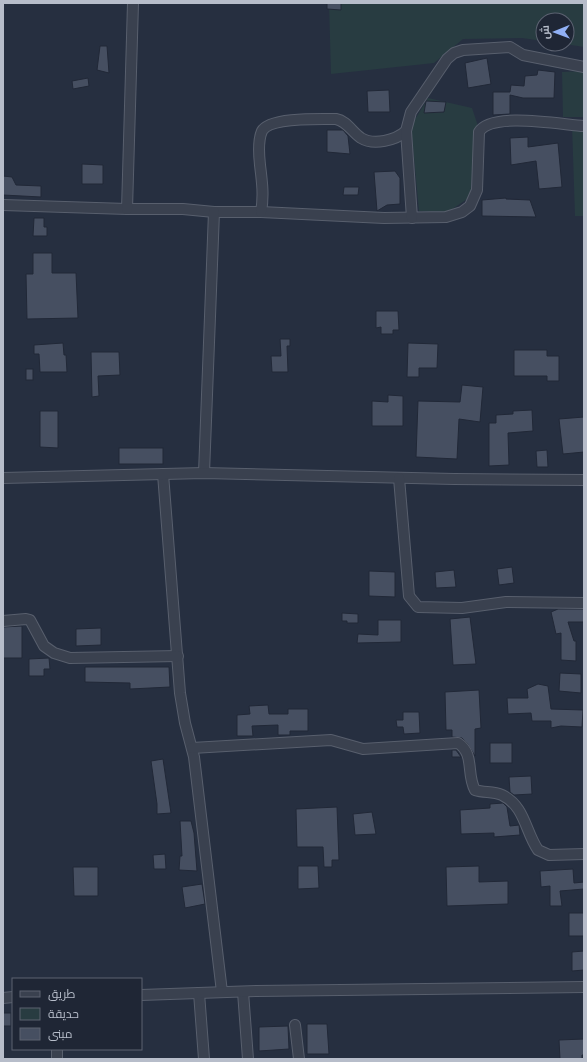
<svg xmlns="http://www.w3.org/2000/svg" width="587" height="1062" viewBox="0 0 587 1062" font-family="'Fira Sans Condensed',Cairo,sans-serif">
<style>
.green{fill:#283c41}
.building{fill:#464f61;stroke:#212837}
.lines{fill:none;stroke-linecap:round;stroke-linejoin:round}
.minor-casing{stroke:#585f6d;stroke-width:12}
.minor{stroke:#3a414f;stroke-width:10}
</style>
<rect width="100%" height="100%" fill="#262f40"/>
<g class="green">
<polygon points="329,3 584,3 584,47 565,44 567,44 567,20 543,20 543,41 522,38 463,39 434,63 331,74"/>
<polygon points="584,71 584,117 563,117 562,72"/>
<polygon points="428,98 472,108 478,126 470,197 448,212 419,211 411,126"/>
<polygon points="572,125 584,126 584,216 575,216"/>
</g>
<g class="building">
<polygon points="327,3 341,3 341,10 327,9"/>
<polygon points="100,46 107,46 109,73 97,70"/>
<polygon points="487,58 491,84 468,88 465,63"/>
<polygon points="538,70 555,72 554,98 523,98 510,95 510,114 493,115 493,92 510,92 511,85 524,86 525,76 537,75"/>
<polygon points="88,78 89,86 73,89 72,81"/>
<polygon points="389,90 390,112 368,112 367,91"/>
<polygon points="426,101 446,102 444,112 424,113"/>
<polygon points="327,130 343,130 348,136 350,154 327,152"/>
<polygon points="528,137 528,147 558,143 562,187 539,189 536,161 511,165 510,138"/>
<polygon points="82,164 103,165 103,184 82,184"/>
<polygon points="395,171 400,178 400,204 387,205 377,211 374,172"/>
<polygon points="3,176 12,177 16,185 41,186 41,197 3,195"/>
<polygon points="344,187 359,187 358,195 343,195"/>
<polygon points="506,198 506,199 530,200 536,217 482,216 482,200"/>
<polygon points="34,218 44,218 44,227 47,227 47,236 33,236"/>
<polygon points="33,253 52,253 52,273 76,273 78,318 27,319 26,274 33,274"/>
<polygon points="376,311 398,311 399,330 393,330 393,334 381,334 381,327 376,328"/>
<polygon points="280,339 290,339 290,346 287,346 288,372 272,372 271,356 281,356"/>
<polygon points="63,343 64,355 66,355 67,372 40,372 39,354 34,354 34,345"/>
<polygon points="408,343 438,344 437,368 419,368 419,377 407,377"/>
<polygon points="514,350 547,350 547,356 559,356 559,381 547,381 547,376 514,376"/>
<polygon points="91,352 119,352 120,375 98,376 99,396 92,397"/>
<rect x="26" y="369" width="7" height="11"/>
<polygon points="462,385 483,387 480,422 459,419 457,459 416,457 418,401 460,402"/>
<polygon points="388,395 403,396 403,426 372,426 372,401 388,402"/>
<polygon points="532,410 533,431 508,433 509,465 489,466 489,423 496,423 496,415 513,414 513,411"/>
<polygon points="40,411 58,411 58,448 40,447"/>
<polygon points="584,417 584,452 563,454 559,419"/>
<rect x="119" y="448" width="44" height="16"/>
<polygon points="547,450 548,467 537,467 536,451"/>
<polygon points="512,567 514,583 499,585 497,569"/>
<polygon points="454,570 456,587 436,588 435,572"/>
<polygon points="369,571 395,572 395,597 369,596"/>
<polygon points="558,609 584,609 584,622 568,622 574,641 576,641 576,661 561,660 561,633 556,634 551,612"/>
<polygon points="342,613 358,614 358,623 347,623 347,621 342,621"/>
<polygon points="470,617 476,664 453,665 450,619"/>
<polygon points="378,620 401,620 401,642 357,643 358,634 378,635"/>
<polygon points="22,626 22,658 3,658 3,627"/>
<polygon points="101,628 101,645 76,646 76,629"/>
<polygon points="49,658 50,669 44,669 44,676 29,676 29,659"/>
<polygon points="85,667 169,667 170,687 130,689 130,683 85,682"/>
<polygon points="560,673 581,674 581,693 559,691"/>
<polygon points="538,684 548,686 551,709 583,710 582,727 561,726 551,728 551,721 532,721 531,713 508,714 507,698 528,698 527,689"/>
<polygon points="479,690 481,728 475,729 475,756 467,743 462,738 452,737 452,730 446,730 445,692"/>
<polygon points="268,705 269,714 288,714 288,709 308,709 308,731 290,731 290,735 278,735 278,725 252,726 253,736 237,736 237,715 250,714 249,706"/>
<polygon points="403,712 419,712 420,733 404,734 403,727 397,727 396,720 403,720"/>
<rect x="490" y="743" width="22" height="20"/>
<polygon points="452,750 456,750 461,757 452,757"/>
<polygon points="163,759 171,813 157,814 157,804 151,761"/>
<polygon points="531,776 532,794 514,795 510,792 509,777"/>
<polygon points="503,803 507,807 510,826 519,825 520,835 494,837 494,833 461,834 460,810 490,808 490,804"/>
<polygon points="337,807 339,860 332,860 332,867 324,867 323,847 297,847 296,809"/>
<polygon points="372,812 376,834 355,835 353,814"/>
<polygon points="180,821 191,821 194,833 197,871 179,870 180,856 182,856"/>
<polygon points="165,854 166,869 154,869 153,855"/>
<polygon points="298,866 318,866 319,888 298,889"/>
<polygon points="479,866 479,882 508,881 508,904 447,906 446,867"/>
<polygon points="73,867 98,867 98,896 74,896"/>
<polygon points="573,869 574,883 584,882 584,889 560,891 562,906 550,906 550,886 541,887 540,871"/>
<polygon points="202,884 205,904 185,908 182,887"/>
<rect x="569" y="913" width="15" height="23"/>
<polygon points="584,951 584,970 572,971 572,952"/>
<rect x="3" y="1013" width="8" height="13"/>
<polygon points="307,1024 327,1024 329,1054 307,1054"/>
<polygon points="288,1026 289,1049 259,1051 259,1027"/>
<polygon points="584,1039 584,1055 582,1055 582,1059 560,1059 559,1040"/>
</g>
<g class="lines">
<g class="minor-casing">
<g id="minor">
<path d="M3,205L127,209H183L214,212H261L384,218L446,217L462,212L470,206L477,190L479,132C491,111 563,125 584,126"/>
<polyline points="127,209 133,3"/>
<path d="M261,212C264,196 262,181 260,165C259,156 258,140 262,131C269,117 321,119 336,119C347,121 352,132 361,138C374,146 396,140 406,131"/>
<polyline points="412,218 406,131 411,112 447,59 454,53 463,50 510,47 523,55 584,67"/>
<polyline points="204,473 214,212"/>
<polyline points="163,474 180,693 185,723 194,757 222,992"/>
<polyline points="3,478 204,473 454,479 584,480"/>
<polyline points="399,478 409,596 418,607 462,608 506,602 584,603"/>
<polyline points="3,621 26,619 30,620 44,646 54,653 70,658 178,656"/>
<path d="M192,748L331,740L363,749L458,743C475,754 466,774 475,790C484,793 493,791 502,795C525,806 525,831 538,850L549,855L584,854"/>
<polyline points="243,992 248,1059"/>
<polyline points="199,993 204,1059"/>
<polyline points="141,995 256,991 584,987"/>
<polyline points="3,998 13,997"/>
<polyline points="295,1025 299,1059"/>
<polyline points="57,1049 57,1059"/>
</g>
</g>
<use href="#minor" class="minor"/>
</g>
<rect width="587" height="1062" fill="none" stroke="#b7bdca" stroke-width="8"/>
<rect x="12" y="978" width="130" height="72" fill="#1f2635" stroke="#5c6271"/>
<rect x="20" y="991" width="20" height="6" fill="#3a414f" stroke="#5c6271"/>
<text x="48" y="998" font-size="12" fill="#b7bdca">طريق</text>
<rect x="20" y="1008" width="20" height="12" fill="#283c41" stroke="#5c6271"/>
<text x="48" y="1018" font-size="12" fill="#b7bdca">حديقة</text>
<rect x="20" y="1028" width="20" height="12" fill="#464f61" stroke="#5c6271"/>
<text x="48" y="1038" font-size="12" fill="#b7bdca">مبنى</text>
<g transform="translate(555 32) rotate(269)"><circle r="19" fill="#1f2635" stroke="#5c6271"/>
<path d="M0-3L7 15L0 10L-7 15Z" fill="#91b0f5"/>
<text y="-6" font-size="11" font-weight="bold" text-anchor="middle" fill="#b7bdca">ش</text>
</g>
</svg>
